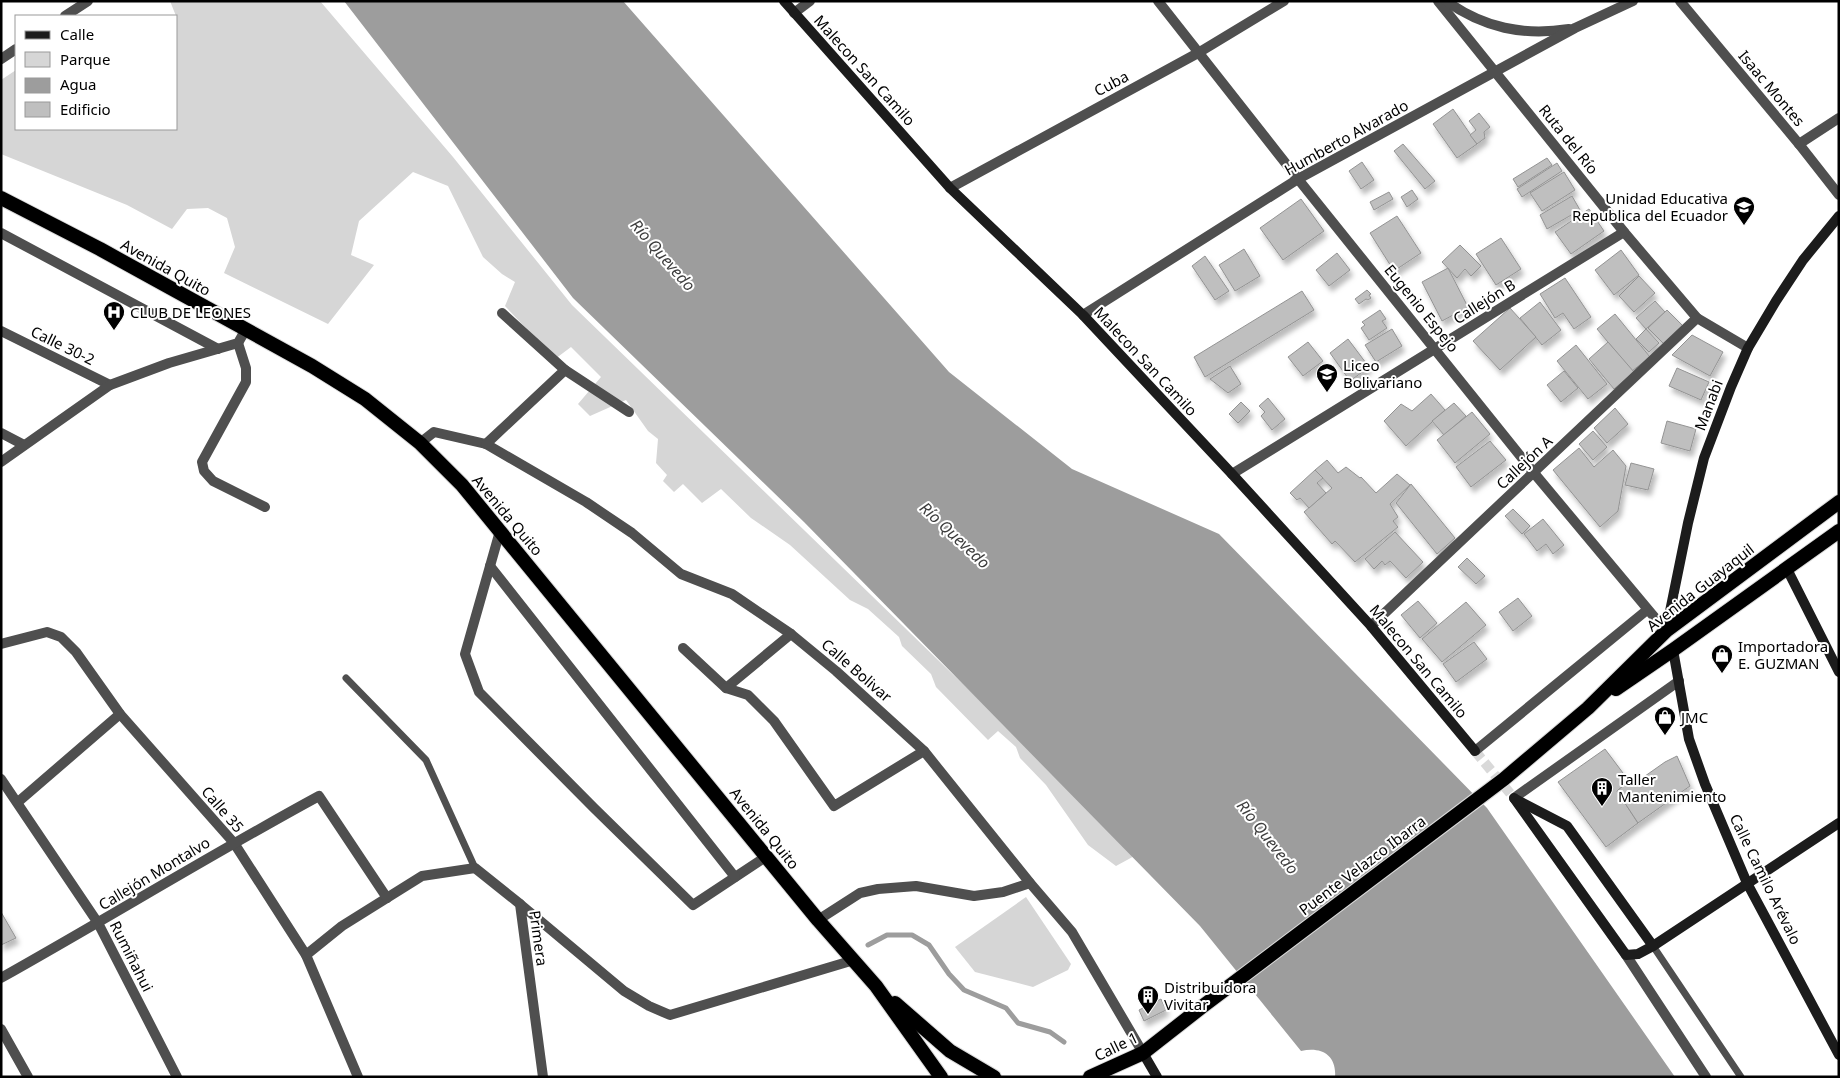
<svg xmlns="http://www.w3.org/2000/svg" width="1840" height="1078" viewBox="0 0 1840 1078" font-family="'Noto Sans',sans-serif">
<style>
.green{fill:#d6d6d6}
.water{fill:#9d9d9d}
.lines{fill:none;stroke-linecap:round;stroke-linejoin:round}
.stream{stroke:#9d9d9d;stroke-width:5}
.building{fill:#bfbfbf;stroke:#939393;filter:url(#shadow)}
.secondary-tunnel{stroke:#d9d9d9;stroke-width:10;stroke-dasharray:10 5;stroke-linecap:butt}
.trunk-casing{stroke:#dbdbdb;stroke-width:16}
.service{stroke:#4f4f4f;stroke-width:7}
.pedestrian{stroke:#4f4f4f;stroke-width:10}
.minor{stroke:#4f4f4f;stroke-width:10}
.secondary{stroke:#1c1c1c;stroke-width:10}
.trunk{stroke:#000;stroke-width:14}
.labels{text-anchor:middle;dominant-baseline:central;stroke-width:4;stroke-linejoin:round;paint-order:stroke}
.street-label{font-size:15px;fill:#000;stroke:#fff}
.poi-label{font-size:15px;fill:#000;stroke:#fff;text-anchor:start}
.water-label{font-size:16px;font-style:italic;fill:#3e3e3e;stroke:#fff}
</style>
<defs>
<filter id="shadow"><feDropShadow dx="3" dy="5.5" stdDeviation="2.5" flood-color="#0004"/></filter>
</defs>
<rect width="100%" height="100%" fill="#fff"/>
<g class="green">
<polygon points="170,1 320,1 453,157 572,305 1138,854 1116,866 1088,845 1046,785 1020,758 1016,747 998,731 988,740 936,687 931,674 902,646 899,637 868,609 850,600 790,545 751,518 721,489 702,503 683,484 674,492 663,481 667,475 656,463 658,439 648,431 626,400 590,416 578,404 601,377 571,347 555,359 505,306 515,282 502,274 483,257 448,186 413,172 359,221 351,255 374,265 328,324 224,273 235,247 227,218 208,208 187,209 172,229 127,205 1,154 1,80 16,70 16,129 176,129 176,16"/>
<polygon points="1026,897 1071,964 1068,970 1033,987 975,972 955,947"/>
</g>
<path class="water" d="M344,1H623L949,372L1072,469L1219,534L1487,808L1675,1077H1335C1337,1055 1321,1046 1301,1051L1200,926L804,522L573,298Z"/>
<g class="lines">
<polyline class="stream" points="868,945 887,935 912,935 929,945 949,974 964,990 1006,1008 1018,1023 1050,1032 1064,1042"/>
</g>
<g class="building">
<polygon points="1453,109 1477,144 1457,158 1433,124"/>
<polygon points="1479,113 1490,127 1484,132 1485,138 1477,144 1470,135 1476,130 1469,121"/>
<polygon points="1403,144 1435,181 1425,189 1394,151"/>
<polygon points="1547,158 1552,165 1518,187 1513,179"/>
<polygon points="1362,162 1374,180 1361,189 1349,171"/>
<polygon points="1557,163 1562,171 1522,197 1517,189"/>
<polygon points="1564,172 1575,190 1542,211 1530,193"/>
<polygon points="1412,190 1418,199 1407,207 1401,197"/>
<polygon points="1389,192 1393,199 1374,210 1370,202"/>
<polygon points="1572,196 1580,210 1547,229 1540,215"/>
<polygon points="1301,199 1324,231 1283,260 1260,228"/>
<polygon points="1589,209 1604,231 1571,254 1555,232"/>
<polygon points="1397,216 1421,253 1394,271 1370,233"/>
<polygon points="1501,238 1521,269 1496,285 1476,254"/>
<polygon points="1460,245 1481,266 1471,276 1465,269 1457,278 1442,262"/>
<polygon points="1244,249 1260,276 1235,291 1219,265"/>
<polygon points="1621,250 1639,275 1614,295 1595,270"/>
<polygon points="1337,253 1350,270 1329,286 1316,270"/>
<polygon points="1205,256 1229,291 1215,300 1192,266"/>
<polygon points="1448,268 1468,307 1442,321 1422,282"/>
<polygon points="1639,276 1655,293 1634,312 1619,296"/>
<polygon points="1565,278 1591,317 1574,329 1563,313 1555,318 1540,294"/>
<polygon points="1367,290 1371,294 1369,295 1371,298 1368,300 1366,299 1359,304 1355,299"/>
<polygon points="1302,291 1314,310 1205,377 1194,357"/>
<polygon points="1655,301 1665,312 1646,329 1636,318"/>
<polygon points="1540,302 1561,330 1542,345 1520,318"/>
<polygon points="1510,308 1536,337 1500,370 1473,341"/>
<polygon points="1380,310 1386,319 1382,321 1387,328 1369,340 1361,328 1365,325 1362,322"/>
<polygon points="1667,310 1683,326 1664,344 1648,328"/>
<polygon points="1615,314 1650,357 1632,371 1597,329"/>
<polygon points="1392,329 1402,346 1376,362 1365,345"/>
<polygon points="1646,329 1659,343 1649,352 1636,339"/>
<polygon points="1692,335 1723,352 1710,376 1672,355"/>
<polygon points="1348,339 1369,367 1350,381 1330,353"/>
<polygon points="1308,342 1323,361 1303,376 1288,357"/>
<polygon points="1608,342 1634,372 1614,389 1589,359"/>
<polygon points="1576,345 1607,384 1588,399 1557,361"/>
<polygon points="1230,366 1241,384 1228,393 1210,379"/>
<polygon points="1677,368 1709,382 1701,400 1669,386"/>
<polygon points="1564,371 1578,388 1561,402 1547,385"/>
<polygon points="1431,394 1445,410 1406,446 1384,421 1401,404 1412,411"/>
<polygon points="1268,398 1285,419 1272,430 1261,416 1265,412 1259,406"/>
<polygon points="1241,402 1250,411 1238,423 1229,414"/>
<polygon points="1454,403 1466,416 1444,435 1432,421"/>
<polygon points="1615,408 1628,424 1607,443 1594,428"/>
<polygon points="1472,412 1490,434 1455,463 1437,440"/>
<polygon points="1667,421 1696,429 1690,451 1661,443"/>
<polygon points="1593,431 1607,447 1593,460 1579,444"/>
<polygon points="1490,441 1506,460 1471,487 1456,467"/>
<polygon points="1579,448 1594,467 1613,450 1626,466 1618,511 1600,527 1553,470"/>
<polygon points="1327,460 1338,473 1346,467 1360,478 1361,477 1376,493 1397,474 1410,485 1390,504 1398,517 1393,521 1398,527 1355,562 1335,541 1332,544 1304,512 1332,488 1315,470"/>
<polygon points="1631,463 1654,469 1648,490 1625,485"/>
<polygon points="1315,470 1323,478 1317,483 1326,493 1309,508 1300,498 1297,500 1290,493"/>
<polygon points="1411,484 1455,538 1437,554 1396,503"/>
<polygon points="1513,509 1530,526 1522,534 1505,516"/>
<polygon points="1543,519 1564,545 1553,554 1546,544 1537,551 1524,534"/>
<polygon points="1395,532 1423,562 1406,578 1390,561 1385,565 1382,561 1374,569 1365,559"/>
<polygon points="1467,558 1485,576 1476,584 1458,567"/>
<polygon points="1518,598 1532,616 1513,631 1499,612"/>
<polygon points="1418,601 1437,623 1420,638 1401,615"/>
<polygon points="1466,602 1486,625 1442,662 1422,639"/>
<polygon points="1474,642 1487,659 1456,682 1443,664"/>
<polygon points="1605,749 1629,781 1617,791 1638,823 1606,847 1558,782"/>
<polygon points="1677,756 1690,786 1638,823 1617,791 1629,781 1638,781 1665,762"/>
<polygon points="1,912 16,938 1,945"/>
<polygon points="1161,999 1166,1010 1144,1021 1139,1010"/>
</g>
<g class="lines">
<polyline class="secondary-tunnel" points="1475,751 1514,798"/>
<g class="trunk-casing">
<g id="trunk">
<polyline points="1,198 100,249 312,366 365,399 420,443 462,485 818,920 876,986 941,1077"/>
<polyline points="1616,689 1673,650 1839,531"/>
<polyline points="895,1003 950,1051 994,1077"/>
<polyline points="1090,1077 1143,1053 1203,1006 1504,779 1588,708 1666,631 1839,502"/>
</g>
</g>
<g class="service">
<polyline points="346,678 426,760 475,868"/>
<polyline points="1653,946 1741,1077"/>
</g>
<polyline class="pedestrian" points="1514,798 1679,681"/>
<g class="minor">
<polyline points="1158,1 1298,179 1534,473 1666,631"/>
<polyline points="1438,1 1624,232 1697,318 1748,348"/>
<path d="M1446,1C1484,28 1523,36 1569,29"/>
<polyline points="1680,1 1799,144 1839,195"/>
<polyline points="794,13 810,1"/>
<polyline points="65,16 88,1"/>
<polyline points="1,59 16,49"/>
<polyline points="1799,144 1839,118"/>
<polyline points="950,188 1198,53 1284,1"/>
<polyline points="1,233 218,349"/>
<polyline points="1083,315 1298,179 1575,28 1633,1"/>
<polyline points="1,331 110,385"/>
<polyline points="238,343 246,368 246,382 202,462 204,471 213,481 265,507"/>
<polyline points="565,370 629,412"/>
<polyline points="1,433 24,445"/>
<polyline points="420,443 434,432 486,444 586,502 632,533 681,574 732,594 791,634 836,671 924,751 1030,883 1072,932 1143,1053"/>
<polyline points="486,444 565,370 502,313"/>
<polyline points="1,462 110,385 169,363 238,343 246,329"/>
<polyline points="1232,474 1624,232"/>
<polyline points="500,531 465,654 479,692 594,808 693,905 767,856"/>
<polyline points="490,566 735,877"/>
<polyline points="1371,626 1697,318"/>
<polyline points="1,644 47,632 61,637 76,652 120,714 234,843 306,955 358,1077"/>
<polyline points="683,648 726,688 791,634"/>
<polyline points="726,688 748,695 774,721 834,806 924,751"/>
<polyline points="1475,751 1647,610"/>
<polyline points="1,779 98,923 177,1077"/>
<polyline points="18,802 120,714"/>
<polyline points="520,904 624,991 649,1006 670,1015 854,960"/>
<polyline points="818,920 860,893 878,889 916,886 974,896 1003,892 1030,883"/>
<polyline points="306,955 342,926 422,876 475,868 520,904 543,1077"/>
<polyline points="1626,955 1706,1077"/>
<path d="M1,978C108,918 212,854 319,796L387,898"/>
<polyline points="1,1029 28,1077"/>
</g>
<g class="secondary">
<polyline points="784,1 950,188 1083,315 1232,474 1371,626 1475,751"/>
<polyline points="1787,569 1839,672"/>
<polyline points="1666,631 1688,523 1704,458 1731,387 1748,348 1776,301 1803,260 1839,216"/>
<polyline points="1673,650 1689,739 1705,784 1747,883 1839,1055"/>
<polyline points="1514,798 1626,955 1638,954 1653,946 1839,823"/>
<polyline points="1515,799 1567,826 1653,946"/>
<polyline points="1143,1053 1157,1077"/>
</g>
<use href="#trunk" class="trunk"/>
</g>
<defs>
<g id="university-pin" transform="scale(1.125)"><path d="M0 17L-7.5 6A9.5 9.5 0 1 1 7.5 6Z" fill="#000" stroke="#fff"/><path d="M0-5L7-2L0 1L-7-2ZM-4 1L0 2.5L4 1V4Q0 6-4 4Z" fill="#fff"/></g>
<g id="hospital-pin" transform="scale(1.125)"><path d="M0 17L-7.5 6A9.5 9.5 0 1 1 7.5 6Z" fill="#000" stroke="#fff"/><path d="M-5-5h3v3.5h4V-5h3V5h-3V1.5h-4V5h-3Z" fill="#fff"/></g>
<g id="school-pin" transform="scale(1.125)"><path d="M0 17L-7.5 6A9.5 9.5 0 1 1 7.5 6Z" fill="#000" stroke="#fff"/><path d="M0-5L7-2L0 1L-7-2ZM-4 1L0 2.5L4 1V4Q0 6-4 4Z" fill="#fff"/></g>
<g id="shop-pin" transform="scale(1.125)"><path d="M0 17L-7.5 6A9.5 9.5 0 1 1 7.5 6Z" fill="#000" stroke="#fff"/><path d="M-5-2.5h2.3a2.7 3.5 0 0 1 5.4 0H5L5.5 6h-11ZM-1.5-2.5h3a1.5 2.3 0 0 0-3 0Z" fill="#fff"/></g>
<g id="building-pin" transform="scale(1.125)"><path d="M0 17L-7.5 6A9.5 9.5 0 1 1 7.5 6Z" fill="#000" stroke="#fff"/><path d="M-4-6H4V6H1V3H-1V6H-4ZM-2.5-4.3h1.7v1.8h-1.7ZM.8-4.3h1.7v1.8H.8ZM-2.5-1h1.7V.8h-1.7ZM.8-1h1.7V.8H.8Z" fill="#fff"/></g>
</defs>
<g fill-rule="evenodd">
<use href="#university-pin" x="1744" y="207"/>
<use href="#hospital-pin" x="114" y="312"/>
<use href="#school-pin" x="1327" y="374"/>
<use href="#shop-pin" x="1722" y="655"/>
<use href="#shop-pin" x="1665" y="717"/>
<use href="#building-pin" x="1602" y="788"/>
<use href="#building-pin" x="1148" y="996"/>
</g>
<g class="labels">
<g class="street-label">
<text transform="translate(865 70) rotate(48)">Malecon San Camilo</text>
<text transform="translate(1111 83) rotate(-28)">Cuba</text>
<text transform="translate(1772 88) rotate(50)">Isaac Montes</text>
<text transform="translate(1346 137) rotate(-29)">Humberto Alvarado</text>
<text transform="translate(1569 139) rotate(51)">Ruta del Río</text>
<text transform="translate(166 267) rotate(29)">Avenida Quito</text>
<text transform="translate(1484 301) rotate(-32)">Callejón B</text>
<text transform="translate(1422 308) rotate(51)">Eugenio Espejo</text>
<text transform="translate(63 345) rotate(26)">Calle 30-2</text>
<text transform="translate(1146 361) rotate(47)">Malecon San Camilo</text>
<text transform="translate(1708 405) rotate(-69)">Manabi</text>
<text transform="translate(1524 462) rotate(-43)">Callejón A</text>
<text transform="translate(508 515) rotate(50)">Avenida Quito</text>
<text transform="translate(1700 587) rotate(-38)">Avenida Guayaquil</text>
<text transform="translate(1419 661) rotate(50)">Malecon San Camilo</text>
<text transform="translate(857 670) rotate(41)">Calle Bolivar</text>
<text transform="translate(223 809) rotate(49)">Calle 35</text>
<text transform="translate(765 828) rotate(51)">Avenida Quito</text>
<text transform="translate(1362 865) rotate(-37)">Puente Velazco Ibarra</text>
<text transform="translate(154 873) rotate(-31)">Callejón Montalvo</text>
<text transform="translate(1766 879) rotate(64)">Calle Camilo Arévalo</text>
<text transform="translate(539 938) rotate(82)">Primera</text>
<text transform="translate(132 956) rotate(63)">Rumiñahui</text>
<text transform="translate(1116 1046) rotate(-26)">Calle 1</text>
</g>
<g class="poi-label">
<text x="1728" y="198" text-anchor="end">Unidad Educativa<tspan x="1728" dy="17">Republica del Ecuador</tspan></text>
<text x="130" y="312">CLUB DE LEONES</text>
<text x="1343" y="365">Liceo<tspan x="1343" dy="17">Bolivariano</tspan></text>
<text x="1738" y="646">Importadora<tspan x="1738" dy="17">E. GUZMAN</tspan></text>
<text x="1681" y="717">JMC</text>
<text x="1618" y="779">Taller<tspan x="1618" dy="17">Mantenimiento</tspan></text>
<text x="1164" y="987">Distribuidora<tspan x="1164" dy="17">Vivitar</tspan></text>
</g>
<g class="water-label">
<text transform="translate(663 255) rotate(49)">Río Quevedo</text>
<text transform="translate(955 535) rotate(43)">Río Quevedo</text>
<text transform="translate(1268 837) rotate(52)">Río Quevedo</text>
</g>
</g>
<rect width="1840" height="1078" fill="none" stroke="#000000" stroke-width="5"/>
<rect x="15" y="15" width="162" height="115" fill="#ffffff" stroke="#999999"/>
<rect x="25" y="31" width="25" height="8" fill="#1c1c1c" stroke="#999999"/>
<text x="60" y="40" font-size="15" fill="#000000">Calle</text>
<rect x="25" y="52" width="25" height="15" fill="#d6d6d6" stroke="#999999"/>
<text x="60" y="65" font-size="15" fill="#000000">Parque</text>
<rect x="25" y="78" width="25" height="15" fill="#9d9d9d" stroke="#999999"/>
<text x="60" y="90" font-size="15" fill="#000000">Agua</text>
<rect x="25" y="102" width="25" height="15" fill="#bfbfbf" stroke="#999999"/>
<text x="60" y="115" font-size="15" fill="#000000">Edificio</text>
</svg>
